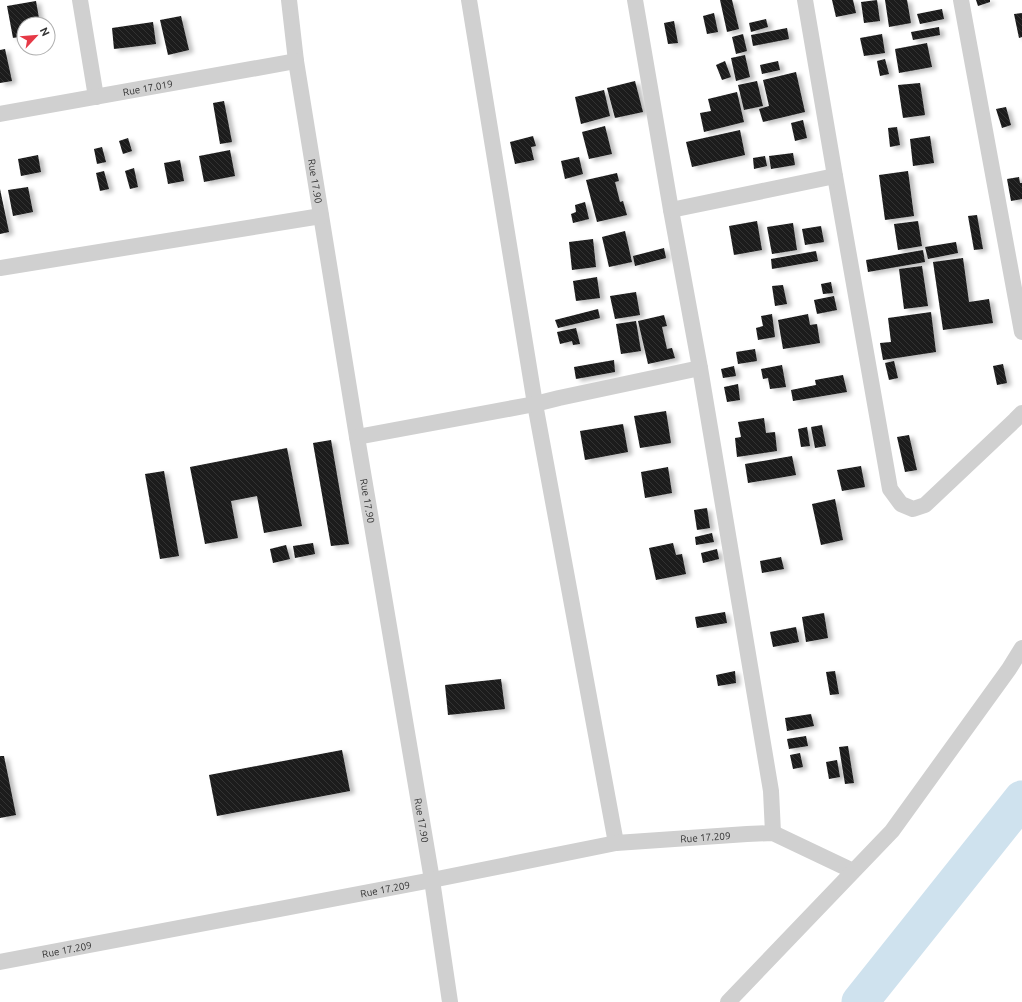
<svg xmlns="http://www.w3.org/2000/svg" width="1022" height="1002" viewBox="0 0 1022 1002" font-family="Ubuntu,sans-serif">
<style>
.lines{fill:none;stroke-linecap:round;stroke-linejoin:round}
.river{stroke:#cfe2ee;stroke-width:37}
.building{fill:url(#building-back-hatch);filter:url(#shadow)}
.street{stroke:#d0d0d0;stroke-width:16}
.labels{text-anchor:middle;dominant-baseline:central;stroke-width:4;stroke-linejoin:round;paint-order:stroke}
.street-label{font-size:10px;fill:#333;stroke:#fff}
</style>
<defs>
<pattern id="building-back-hatch" width="6" height="6" patternUnits="userSpaceOnUse"><rect width="6" height="6" fill="#1a1a1a"/><path d="M-1 5l2 2M0 0l6 6M5-1l2 2" fill="none" stroke="#333"/></pattern>
<filter id="shadow"><feDropShadow dx="4.5" dy="2.5" stdDeviation="2" flood-color="#0004"/></filter>
</defs>
<rect width="100%" height="100%" fill="#fff"/>
<g class="lines">
<polyline class="river" points="860,1002 1022,799"/>
</g>
<g class="building">
<polygon points="720,0 732,0 739,29 727,32"/>
<polygon points="832,0 853,0 856,13 836,17"/>
<polygon points="877,0 880,21 864,23 861,2"/>
<polygon points="885,0 907,0 911,23 889,27"/>
<polygon points="976,0 990,0 990,2 978,6"/>
<polygon points="36,1 40,24 24,24 24,36 13,38 7,6"/>
<polygon points="942,9 944,19 920,24 917,14"/>
<polygon points="714,13 718,32 707,34 703,16"/>
<polygon points="1022,13 1022,37 1019,38 1014,14"/>
<polygon points="181,16 189,50 168,55 160,20"/>
<polygon points="766,19 768,27 751,32 749,23"/>
<polygon points="674,21 678,43 668,44 664,23"/>
<polygon points="153,22 156,44 114,49 112,28"/>
<polygon points="939,27 940,35 913,40 911,32"/>
<polygon points="787,28 789,39 753,46 751,35"/>
<polygon points="743,34 747,51 736,54 732,37"/>
<polygon points="882,34 885,53 864,56 860,38"/>
<polygon points="927,43 932,67 899,73 895,49"/>
<polygon points="5,49 12,81 0,83 0,50"/>
<polygon points="745,55 750,77 736,81 731,58"/>
<polygon points="885,59 889,74 880,76 877,61"/>
<polygon points="725,61 731,77 722,80 716,65"/>
<polygon points="778,61 780,70 762,74 760,65"/>
<polygon points="796,72 805,112 763,122 759,109 769,106 763,80"/>
<polygon points="635,81 643,112 615,118 607,88"/>
<polygon points="757,81 763,106 744,110 738,85"/>
<polygon points="920,83 925,115 903,118 898,85"/>
<polygon points="604,90 610,116 581,124 575,97"/>
<polygon points="737,92 744,122 704,132 700,113 711,111 708,99"/>
<polygon points="224,101 232,142 220,144 213,103"/>
<polygon points="1006,107 1011,125 1002,128 996,109"/>
<polygon points="803,120 807,138 795,141 791,123"/>
<polygon points="605,126 612,154 589,159 582,132"/>
<polygon points="897,127 900,145 890,147 888,128"/>
<polygon points="740,130 745,155 692,167 686,142"/>
<polygon points="533,136 536,146 531,147 534,160 515,164 510,142"/>
<polygon points="930,136 934,163 913,166 910,139"/>
<polygon points="128,138 132,151 123,154 119,141"/>
<polygon points="102,147 106,162 97,164 94,149"/>
<polygon points="230,150 235,176 204,182 199,156"/>
<polygon points="793,153 795,165 771,169 769,156"/>
<polygon points="38,155 41,172 21,176 18,159"/>
<polygon points="765,156 767,166 754,169 753,158"/>
<polygon points="579,157 583,174 565,179 561,161"/>
<polygon points="180,160 184,181 168,184 164,163"/>
<polygon points="134,168 138,187 130,189 125,171"/>
<polygon points="104,171 109,189 100,191 96,173"/>
<polygon points="908,171 914,216 885,220 879,175"/>
<polygon points="617,173 619,181 615,182 620,202 623,201 627,215 597,222 586,180"/>
<polygon points="1019,177 1020,183 1022,183 1022,199 1011,201 1007,179"/>
<polygon points="28,187 33,212 13,216 8,190"/>
<polygon points="0,189 9,232 0,234"/>
<polygon points="585,202 589,219 573,223 571,214 576,212 575,205"/>
<polygon points="977,215 983,249 974,250 968,216"/>
<polygon points="757,221 762,250 734,255 729,226"/>
<polygon points="918,221 922,246 898,250 894,224"/>
<polygon points="793,223 797,250 772,254 767,227"/>
<polygon points="821,226 824,242 805,245 802,229"/>
<polygon points="625,231 632,262 609,267 602,237"/>
<polygon points="593,239 596,267 572,270 569,242"/>
<polygon points="956,242 958,253 928,259 925,247"/>
<polygon points="664,248 666,258 635,266 633,256"/>
<polygon points="923,250 925,262 868,272 866,260"/>
<polygon points="816,251 818,261 772,269 771,259"/>
<polygon points="963,258 969,302 989,299 993,323 943,330 933,262"/>
<polygon points="922,266 928,306 904,309 899,269"/>
<polygon points="597,277 600,298 576,301 573,281"/>
<polygon points="831,282 833,293 823,294 821,284"/>
<polygon points="783,285 787,304 775,306 772,286"/>
<polygon points="636,292 640,315 615,319 610,296"/>
<polygon points="834,296 837,310 817,314 814,300"/>
<polygon points="598,309 600,318 558,328 555,320"/>
<polygon points="931,312 936,352 883,360 880,343 891,342 888,318"/>
<polygon points="772,314 775,337 758,340 756,328 763,326 761,316"/>
<polygon points="808,314 810,325 817,324 820,343 783,349 778,320"/>
<polygon points="664,315 667,326 662,327 667,349 672,348 675,358 648,364 638,321"/>
<polygon points="636,321 641,351 621,354 616,324"/>
<polygon points="576,328 580,344 573,345 572,341 560,344 557,332"/>
<polygon points="755,349 757,361 738,364 736,352"/>
<polygon points="614,360 615,372 576,379 574,367"/>
<polygon points="894,361 898,378 889,380 885,363"/>
<polygon points="1003,364 1007,383 997,385 993,366"/>
<polygon points="782,365 786,387 770,389 768,378 763,379 761,369"/>
<polygon points="734,366 736,376 723,378 721,369"/>
<polygon points="843,375 847,392 793,401 791,390 816,385 815,380"/>
<polygon points="738,384 740,400 727,402 724,387"/>
<polygon points="666,411 671,443 640,448 634,416"/>
<polygon points="764,418 766,433 775,432 777,451 737,457 735,438 741,437 738,422"/>
<polygon points="623,424 628,452 585,460 580,431"/>
<polygon points="822,425 826,446 815,448 811,427"/>
<polygon points="807,427 810,446 801,447 798,429"/>
<polygon points="909,435 917,470 905,472 897,437"/>
<polygon points="331,440 349,544 331,546 313,443"/>
<polygon points="287,448 302,526 264,533 257,496 231,501 238,538 205,544 190,467"/>
<polygon points="792,456 796,475 748,483 745,464"/>
<polygon points="861,466 865,487 842,491 837,470"/>
<polygon points="668,467 672,493 645,498 641,472"/>
<polygon points="164,471 179,556 160,559 145,474"/>
<polygon points="835,499 843,540 821,545 812,504"/>
<polygon points="707,508 710,528 697,530 694,510"/>
<polygon points="712,533 714,542 696,545 695,537"/>
<polygon points="313,543 315,554 295,558 293,546"/>
<polygon points="673,543 676,555 682,554 686,574 656,580 649,548"/>
<polygon points="286,545 290,559 273,563 270,549"/>
<polygon points="717,549 719,559 703,563 701,553"/>
<polygon points="781,557 784,569 762,573 760,561"/>
<polygon points="725,612 727,623 697,628 695,617"/>
<polygon points="824,613 828,638 806,642 802,617"/>
<polygon points="796,627 799,642 773,647 770,632"/>
<polygon points="735,671 736,683 718,686 716,675"/>
<polygon points="835,671 839,694 830,695 826,672"/>
<polygon points="501,679 505,709 448,715 445,685"/>
<polygon points="811,714 814,726 787,731 785,718"/>
<polygon points="806,736 808,746 789,749 787,739"/>
<polygon points="848,746 854,783 845,784 839,747"/>
<polygon points="342,750 350,791 217,816 209,775"/>
<polygon points="800,753 803,767 793,769 790,755"/>
<polygon points="0,756 4,756 16,815 0,818"/>
<polygon points="837,760 840,777 829,779 826,762"/>
</g>
<g class="lines">
<g class="street">
<polyline points="80,0 96,97"/>
<path id="s1" d="M289,0L296,61L357,437L432,880L450,1002"/>
<polyline points="469,0 535,404 616,843"/>
<polyline points="635,0 671,210 700,368 771,791 773,833"/>
<polyline points="805,0 835,176 890,489 901,504 913,509 925,505 1015,420 1022,413"/>
<polyline points="961,0 1022,332"/>
<path id="s2" d="M0,114L296,61"/>
<polyline points="671,210 835,176"/>
<polyline points="0,268 321,216"/>
<polyline points="357,437 535,404 559,398 700,368"/>
<path id="s3" d="M0,962L432,880L616,843L747,834L773,833L853,871"/>
<polyline points="728,1002 892,831 1009,669 1022,648"/>
</g>
</g>
<g class="labels">
<g class="street-label">
<text stroke="none"><textPath href="#s2" startOffset="150">Rue 17.019</textPath></text>
<text stroke="none"><textPath href="#s1" startOffset="183">Rue 17.90</textPath></text>
<text stroke="none"><textPath href="#s1" startOffset="507">Rue 17.90</textPath></text>
<text stroke="none"><textPath href="#s1" startOffset="831">Rue 17.90</textPath></text>
<text stroke="none"><textPath href="#s3" startOffset="717">Rue 17.209</textPath></text>
<text stroke="none"><textPath href="#s3" startOffset="392">Rue 17.209</textPath></text>
<text stroke="none"><textPath href="#s3" startOffset="68">Rue 17.209</textPath></text>
</g>
</g>
<g transform="translate(36 36) rotate(64)"><circle r="19" fill="#ffffff" stroke="#adadad"/>
<path d="M0-3L7 15L0 10L-7 15Z" fill="#e63946"/>
<text y="-6" font-size="11" font-weight="bold" text-anchor="middle" fill="#333333">N</text>
</g>
</svg>
